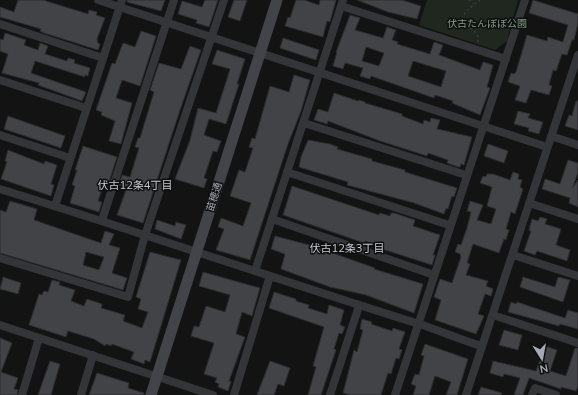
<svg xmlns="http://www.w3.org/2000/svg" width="578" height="395" viewBox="0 0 578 395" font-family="Mulish,'Noto Sans JP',sans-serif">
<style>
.green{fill:#1f271f}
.building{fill:#424347;stroke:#2d2d30;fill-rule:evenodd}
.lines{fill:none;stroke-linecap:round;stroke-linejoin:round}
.path{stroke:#3a3c40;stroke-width:1.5;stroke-dasharray:2 3;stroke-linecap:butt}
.street{stroke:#343539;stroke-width:8}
.secondary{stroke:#424449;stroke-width:11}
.labels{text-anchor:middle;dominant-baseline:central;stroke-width:3;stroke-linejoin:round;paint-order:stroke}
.park-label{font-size:10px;fill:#7f9e7d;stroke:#0e0e0f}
.street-label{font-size:10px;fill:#a5abb4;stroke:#0e0e0f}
.neighbourhood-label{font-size:11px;fill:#c5cad0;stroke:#0e0e0f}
</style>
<rect width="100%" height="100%" fill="#131314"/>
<polygon class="green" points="427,0 518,0 507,41 495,50 419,25"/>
<g class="building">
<polygon points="18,0 43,0 88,14 89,10 97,12 96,15 105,18 97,39 98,43 100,44 98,50 44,33 40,31 41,29 0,17 0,7 14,12"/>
<polygon points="127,0 165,0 161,11 127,2"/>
<polygon points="205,0 218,0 209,27 196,23 197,20 178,14 182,1 202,7"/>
<polygon points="234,0 247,0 240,21 228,17"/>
<polygon points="296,0 304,0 319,5 320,0 336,0 330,22 327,21 323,37 285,26 288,17 290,18"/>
<polygon points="357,0 402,0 421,6 417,19 388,12"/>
<polygon points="533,0 578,14 578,23 574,40 572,40 567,55 562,54 556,71 553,70 549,85 552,86 549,95 531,90 526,103 515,100 520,86 508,82 511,73 514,74 516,72 527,35 547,41 548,37 563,42 568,25 529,13"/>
<path d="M350,15L360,18L355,30L383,38L387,27L396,30L392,40L398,42L397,44L430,54L434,42L443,45L439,55L480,70L483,62L493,65L487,87L490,88L480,115L452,103L453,101L435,95L434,98L371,76L370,79L360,76L363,68L345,63L343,69L333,66L337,52H336ZM366,47L384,53L379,66L362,61ZM413,61L446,71L441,87L408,76Z"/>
<polygon points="141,31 156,36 140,86 122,80 116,98 132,103 121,144 109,141 115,121 101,115 102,112 96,110 112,63 115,64 123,43 135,47"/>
<polygon points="5,33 26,40 24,45 38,50 40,43 48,46 45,54 67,61 68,58 75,60 74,63 90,68 88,76 85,75 85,77 35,61 31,73 86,92 82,101 38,85 39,83 2,73 8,54 0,51 0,39 3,40"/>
<polygon points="283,38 319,50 316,60 280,48"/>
<polygon points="190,46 201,50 180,110 143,223 117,215 127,187 119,185 122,175 130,177 139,148 135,147 138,138 140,138 154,92 150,90 159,63 181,69"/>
<polygon points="217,50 245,59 237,84 239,84 226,124 209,119 204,135 221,141 217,152 213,151 204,178 207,179 204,188 175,179 190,140 198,108 216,113 226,82 230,69 212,64"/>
<polygon points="294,75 310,80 301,111 288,144 250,260 216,250 224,229 218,227 221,218 243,226 251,203 230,196 239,170 245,172 253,148 249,147 252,138 255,139 270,86 289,92"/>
<polygon points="334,93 358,101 359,100 365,102 365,103 402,114 402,116 423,124 424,120 430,122 431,118 440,120 437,129 472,137 464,165 461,164 460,167 458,167 447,163 448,160 428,153 427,156 380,141 328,121 327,124 314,120 318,109 328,112"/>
<polygon points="576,101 578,101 578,130 565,126 569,115 572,116"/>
<polygon points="518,111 530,114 528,118 543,122 539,134 528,131 529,128 514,124"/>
<polygon points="8,116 65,136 61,148 4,129"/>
<polygon points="308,140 330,144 338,147 337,149 372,159 372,161 405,170 405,172 457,188 454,197 452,196 448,209 446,208 444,214 414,203 347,185 348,182 299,167 301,157"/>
<polygon points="488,144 508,151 504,163 484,156"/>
<polygon points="83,146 117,157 109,182 105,181 98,201 102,202 99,212 70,203 75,186 72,185 77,170 75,170"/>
<polygon points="8,150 44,164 45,161 57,165 51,184 54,185 51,196 1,179 7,162 5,161"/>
<polygon points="568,160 578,163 578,172 573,187 578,180 578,207 569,203 570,198 542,189 545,179 560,184"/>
<polygon points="513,172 519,174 518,179 522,180 520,187 523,189 515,214 511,212 506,229 509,230 506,240 504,239 499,253 473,244 467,263 470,264 466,275 488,281 486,286 493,289 491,296 485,294 478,314 484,316 476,334 435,320 441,300 434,297 440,279 452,283 461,257 460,254 455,252 458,244 461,245 467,228 471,212 467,211 470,201 483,205 477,220 491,224 496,209 487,206 492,187 480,183 483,176 486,177 487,174 493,174 510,180"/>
<polygon points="292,186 379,215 380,213 390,216 391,213 394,213 415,220 413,226 440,235 433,255 435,255 432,265 382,249 383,247 365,241 364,243 283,215"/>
<path d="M10,201L37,209L34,220L92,240L101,243L105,231L114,234L109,245L120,248L112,273L127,278L123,290L0,253V210L6,212ZM86,252L104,257L99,270L83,265Z"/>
<polygon points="540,217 547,219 545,224 561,229 556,245 570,250 567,261 537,251 535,255 524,251 531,231 529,230 532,219 538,221"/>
<polygon points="157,220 175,226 176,222 186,225 181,239 155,229"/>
<polygon points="275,236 313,246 375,268 374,269 423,284 414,313 366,295 330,287 281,269 285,254 271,249"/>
<polygon points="150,252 181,260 150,362 145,360 144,364 131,359 134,352 112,344 111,346 106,344 105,346 94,339 68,331 66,337 29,325 39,294 42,295 44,291 48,292 52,280 60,282 59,285 75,290 71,301 84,306 87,299 102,304 101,308 125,315 123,321 142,328 148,312 138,309 141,299 136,297"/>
<polygon points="203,272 260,288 252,316 242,312 236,334 245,337 229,381 231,382 228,391 218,387 219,384 215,382 217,378 204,374 214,343 191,336 194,326 199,327 206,306 225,312 230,295 199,286"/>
<polygon points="3,277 21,283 18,294 0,289"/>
<polygon points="523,277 555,287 558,277 570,280 563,302 520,287"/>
<polygon points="274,292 296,299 296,301 309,305 308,308 327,314 329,305 344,310 340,325 345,327 342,334 339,333 334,349 336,350 321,395 308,395 316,367 313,366 324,327 269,308"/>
<polygon points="511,302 516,304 517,302 565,318 568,310 578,313 578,329 560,324 559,326 508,312"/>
<polygon points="362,319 372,322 371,324 392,331 393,328 405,332 399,349 402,350 399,359 396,358 391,374 388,373 381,395 350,395 343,393 354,350 357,352 363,330 360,329"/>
<polygon points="504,330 522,335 518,350 499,345"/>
<polygon points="0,338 12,343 1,372 18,378 14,389 18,390 17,395 0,395"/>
<polygon points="425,344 468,359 457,395 446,395 451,382 435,376 429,395 413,395 416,386 411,384 415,374 419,375 424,356 421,355"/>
<polygon points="545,346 557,350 550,371 566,376 575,348 578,348 578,386 576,391 561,387 561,389 529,378 523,395 514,395 520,378 504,374 503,377 490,373 493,361 536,371"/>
<polygon points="50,361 60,364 51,395 38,395"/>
<polygon points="270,361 290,368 284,386 278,384 274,395 257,395"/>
<polygon points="97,373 129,383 128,388 144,393 144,395 89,395"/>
<polygon points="481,387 502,393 501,395 478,395"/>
</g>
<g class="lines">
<g class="path">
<polyline points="469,0 474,4"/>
<path d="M478,42C480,31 468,29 462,22L465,12L480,0"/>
</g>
<g class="street">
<polyline points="98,0 547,147"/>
<polyline points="341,6 506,59"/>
<polyline points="0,24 103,58"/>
<polyline points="0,80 86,108"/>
<polyline points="304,123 466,175"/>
<polyline points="0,135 70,158"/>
<polyline points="551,136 578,145"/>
<polyline points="287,172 449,225"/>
<path d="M0,189C140,232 279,280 419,324C441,331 461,340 482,346"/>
<polyline points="529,203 578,219"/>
<polyline points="55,206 122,0"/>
<polyline points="272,219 434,275"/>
<polyline points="102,220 174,0"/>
<polyline points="513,255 578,276"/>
<polyline points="0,258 128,297 145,235 224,0"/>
<polyline points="255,271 343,0"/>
<polyline points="493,315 578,343"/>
<polyline points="0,325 213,395"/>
<polyline points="22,395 39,338"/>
<polyline points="81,395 93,355"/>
<polyline points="234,395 270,276"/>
<polyline points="330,395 359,306"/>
<polyline points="395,395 525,0"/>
<polyline points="466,395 578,55"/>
<polyline points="532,395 535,388 556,395"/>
</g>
<polyline class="secondary" points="151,395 277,0"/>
</g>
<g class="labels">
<g class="park-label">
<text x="487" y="23">伏古たんぽぽ公園</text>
</g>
<g class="street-label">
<text transform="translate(214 197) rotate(-72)">苗穂通</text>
</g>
<g class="neighbourhood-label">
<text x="135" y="185">伏古12条4丁目</text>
<text x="347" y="248">伏古12条3丁目</text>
</g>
</g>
<g transform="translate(542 359) rotate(169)" stroke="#0e0e0f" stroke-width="3" paint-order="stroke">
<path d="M0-3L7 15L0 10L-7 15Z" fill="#a5abb4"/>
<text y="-6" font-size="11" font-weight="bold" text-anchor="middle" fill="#a5abb4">N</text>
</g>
</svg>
